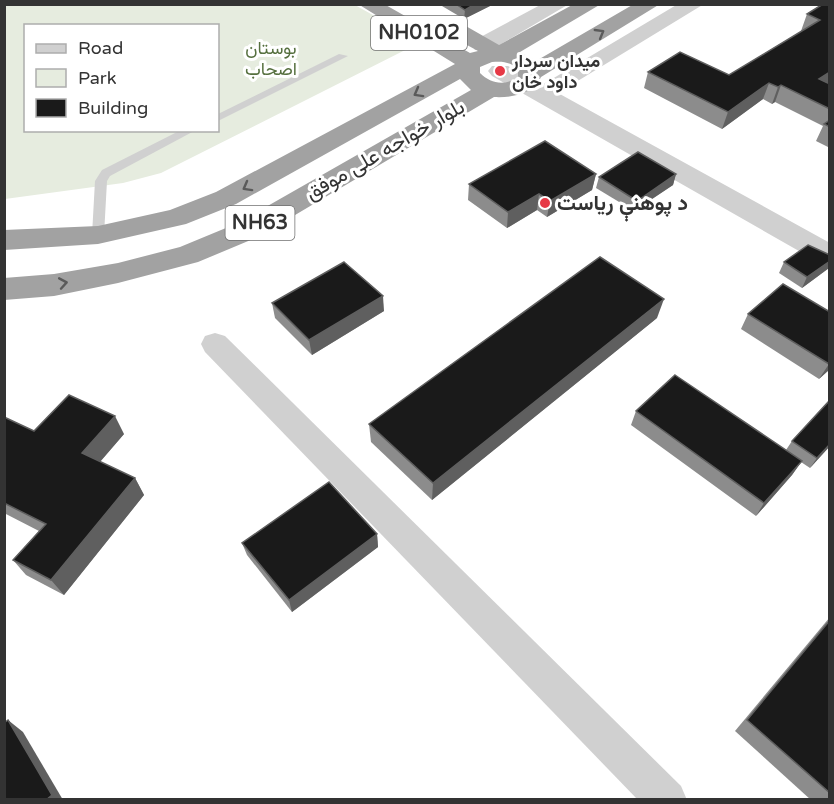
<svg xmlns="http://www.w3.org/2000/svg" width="834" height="804" viewBox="0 0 834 804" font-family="'Varela Round',Vazirmatn,sans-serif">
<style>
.green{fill:#e6ecdf;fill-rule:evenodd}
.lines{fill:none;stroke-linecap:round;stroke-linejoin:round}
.service{fill:#d0d0d0;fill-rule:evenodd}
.minor{fill:#d0d0d0;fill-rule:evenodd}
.tertiary{fill:#d0d0d0;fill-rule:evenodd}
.trunk{fill:#a2a2a2;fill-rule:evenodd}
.wall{fill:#8c8c8c}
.shaded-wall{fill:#5f5f5f}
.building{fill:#1a1a1a;stroke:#5f5f5f;stroke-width:1.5}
.oneway{stroke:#5a5a5a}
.poi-dot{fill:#e63946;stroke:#fff;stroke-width:2}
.labels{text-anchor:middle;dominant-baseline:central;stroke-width:6;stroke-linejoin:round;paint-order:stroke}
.far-park-label{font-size:18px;fill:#56703f;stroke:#fff}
.far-poi-label{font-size:18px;font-weight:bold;fill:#333;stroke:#fff;text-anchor:start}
.shield{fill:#fff;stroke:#707070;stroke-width:1.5}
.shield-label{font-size:20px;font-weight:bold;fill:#333}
.street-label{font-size:21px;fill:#333;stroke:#fff}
.poi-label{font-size:21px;font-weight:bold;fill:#333;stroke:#fff;text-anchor:start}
</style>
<rect width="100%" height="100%" fill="#fff"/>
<path class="green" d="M4,5H355L421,42L161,173L123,183L5,199ZM26,26H218V130H26Z"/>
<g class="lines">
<g class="service">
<polygon points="339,54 348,56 218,121 218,114"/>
<polygon points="181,130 196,130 110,176 107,181 104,235 102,238 94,238 92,235 95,181 102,170"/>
</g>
<polygon class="minor" points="215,333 225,336 681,786 687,800 638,800 205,352 201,344 205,336"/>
<g class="tertiary">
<polygon points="542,4 569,4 491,50 475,50 472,45 475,40"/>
<polygon points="678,4 704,4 558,93 830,243 830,266 820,263 492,76 488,71 492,66 508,66 542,85"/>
</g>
<path class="trunk" d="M358,4H384L470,53L478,51L434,27L431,22L434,17H450L499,45L574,4H601L520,52L536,61L634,4H660L541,77C534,94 511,98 494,97L258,237L198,262L118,283L54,296L4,300V278L54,274L118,263L180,247L238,223L471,90L460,79L236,204L186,224L98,244L4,250V230L98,226L170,210L216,192L455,64ZM492,62C503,61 510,62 518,69V77C505,86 491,84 480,73V67Z"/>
</g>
<g class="wall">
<polygon points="442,4 494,4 464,19 442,6"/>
<polygon points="822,4 830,4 830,148 816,141 823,126 775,102 772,104 763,99 722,129 644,88 648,72 729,75 802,31 801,31 807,14"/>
<polygon points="596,174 592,190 547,217 537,210 507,228 468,200 469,184"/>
<polygon points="676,174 673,185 634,211 596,188 599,177"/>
<polygon points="784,262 829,268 802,288 779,273"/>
<polygon points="272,303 384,311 312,355 275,318"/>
<polygon points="830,312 830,369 819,379 741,329 748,314"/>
<polygon points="657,318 432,500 371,442 369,424"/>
<polygon points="636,411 786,450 792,441 830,446 810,468 801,462 792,475 756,516 631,425"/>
<polygon points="4,417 34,431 124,434 100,462 135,478 144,495 64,595 26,575 13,560 39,531 4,513"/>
<polygon points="377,534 378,547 292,612 247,555 242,543"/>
<polygon points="830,617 830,800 811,800 735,731"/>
</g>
<g class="shaded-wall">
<polygon points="475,4 494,4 464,19 465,10"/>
<polygon points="830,72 830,84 819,79"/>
<polygon points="769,83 763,99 722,129 728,112"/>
<polygon points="781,85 775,102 772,104 778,87"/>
<polygon points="596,174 592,190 547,217 550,201"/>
<polygon points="676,174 673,185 634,211 637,201"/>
<polygon points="539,194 537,210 507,228 508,212"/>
<polygon points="830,261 829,268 802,288 807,277"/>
<polygon points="383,296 384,311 312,355 309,340"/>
<polygon points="664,299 657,318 432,500 433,483"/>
<polygon points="830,363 830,369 819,379 829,364"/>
<polygon points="115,416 124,434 92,471 82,453"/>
<polygon points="830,444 830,446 810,468 817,458"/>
<polygon points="802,461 792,475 756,516 764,503"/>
<polygon points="135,478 144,495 64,595 51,580"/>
<polygon points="377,534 378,547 292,612 289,600"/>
<polygon points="8,720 23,732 63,800 46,800"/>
</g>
<g class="building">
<polygon points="456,4 475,4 465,10"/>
<polygon points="823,4 830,4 830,72 819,79 830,84 830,109 781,85 778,87 769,83 728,112 648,72 680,52 729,75 820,20 807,14"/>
<polygon points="830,120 830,127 824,124"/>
<polygon points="545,141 596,174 550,201 539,194 508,212 469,184"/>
<polygon points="638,152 676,174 637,201 599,177"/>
<polygon points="808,245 830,255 830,261 807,277 784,262"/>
<polygon points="600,257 664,299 433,483 369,424"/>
<polygon points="344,262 383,296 309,340 272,303"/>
<polygon points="783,284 830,312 830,363 829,364 748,314"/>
<polygon points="675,375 802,461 764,503 636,411"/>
<polygon points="69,395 115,416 82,453 135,478 51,580 13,560 46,524 4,503 4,417 34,431"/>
<polygon points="830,400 830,444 817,458 792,441"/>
<polygon points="329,482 377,534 289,600 242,543"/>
<polygon points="830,620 830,793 747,720"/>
<polygon points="8,720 52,795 46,800 4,800 4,723"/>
</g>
<defs><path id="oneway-chevron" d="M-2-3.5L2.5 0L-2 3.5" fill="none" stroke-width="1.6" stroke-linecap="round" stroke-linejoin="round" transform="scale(1.5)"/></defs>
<g class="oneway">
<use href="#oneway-chevron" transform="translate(600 33) rotate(-30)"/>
<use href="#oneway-chevron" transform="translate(418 93) rotate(151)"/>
<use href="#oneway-chevron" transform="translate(247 187) rotate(151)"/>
<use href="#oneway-chevron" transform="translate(63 283) rotate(-10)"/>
</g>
<g class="poi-dot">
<circle cx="500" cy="71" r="6"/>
<circle cx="545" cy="203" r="6"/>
</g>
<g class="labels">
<g class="far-park-label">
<text x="271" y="48">بوستان<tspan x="271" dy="21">اصحاب</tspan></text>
</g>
<g class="far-poi-label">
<text x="512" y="61">میدان سردار<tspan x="512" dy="21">داود خان</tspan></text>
</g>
<g class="shield">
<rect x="371" y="16" width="96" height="34" rx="4.5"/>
<rect x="225.5" y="206" width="69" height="34" rx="4.5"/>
</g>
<g class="shield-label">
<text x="419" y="33">NH0102</text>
<text x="260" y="223">NH63</text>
</g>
<g class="street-label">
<text transform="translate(385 150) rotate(-30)">بلوار خواجه علی موفق</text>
</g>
<g class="poi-label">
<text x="557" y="203">د پوهنې ریاست</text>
</g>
</g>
<rect width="834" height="804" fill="none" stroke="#333333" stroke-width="12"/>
<rect x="24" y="24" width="195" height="108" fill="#ffffff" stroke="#adadad" stroke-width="1.5"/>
<rect x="36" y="44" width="30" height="9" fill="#d0d0d0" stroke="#adadad" stroke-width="1.5"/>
<text x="78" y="54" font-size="18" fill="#333333">Road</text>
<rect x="36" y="69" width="30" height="18" fill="#e6ecdf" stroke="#adadad" stroke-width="1.5"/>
<text x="78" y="84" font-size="18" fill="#333333">Park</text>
<rect x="36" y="99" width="30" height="18" fill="#1a1a1a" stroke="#adadad" stroke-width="1.5"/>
<text x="78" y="114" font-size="18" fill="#333333">Building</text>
</svg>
